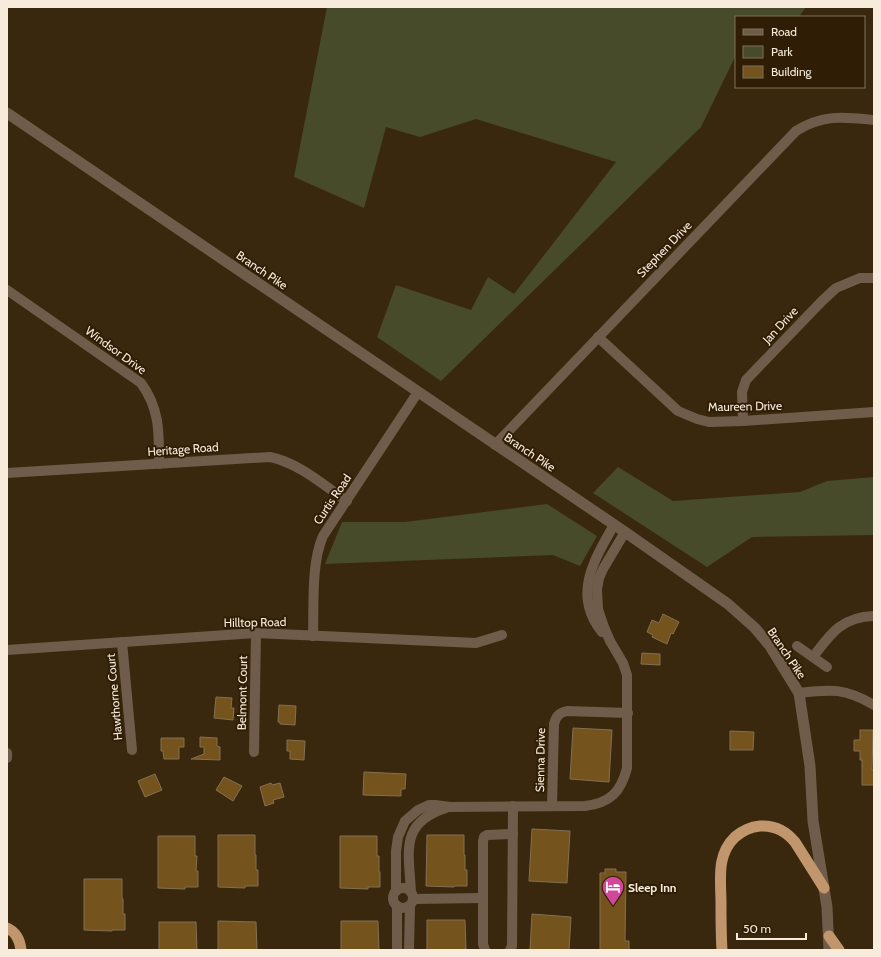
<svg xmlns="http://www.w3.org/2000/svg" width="881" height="957" viewBox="0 0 881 957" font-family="Cabin,sans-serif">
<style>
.green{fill:#474b2a}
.building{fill:#74531d;stroke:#837054}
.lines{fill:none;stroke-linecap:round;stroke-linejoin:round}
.minor{stroke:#705c4b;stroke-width:10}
.tertiary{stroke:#705c4b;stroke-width:11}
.trunk{stroke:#c1966d;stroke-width:11}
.labels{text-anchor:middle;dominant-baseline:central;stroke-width:4;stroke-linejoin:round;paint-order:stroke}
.street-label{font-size:12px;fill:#f7ebdc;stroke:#2f1e05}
.poi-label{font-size:12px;font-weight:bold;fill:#f7ebdc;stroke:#2f1e05;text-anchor:start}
</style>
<rect width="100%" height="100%" fill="#39280e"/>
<g class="green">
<polygon points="327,7 806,7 799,17 736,17 736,55 701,127 441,381 377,337 396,285 471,310 488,277 514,294 616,162 476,119 420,137 386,127 364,208 294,177"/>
<polygon points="618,467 673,501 800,492 827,481 874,477 874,535 752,537 707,567 593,493"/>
<polygon points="547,504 597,536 580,566 553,555 325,564 342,522 405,522"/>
</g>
<g class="building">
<polygon points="663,614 679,622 673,634 671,633 667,644 652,637 653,635 647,632 652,620 659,623"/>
<polygon points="642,653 660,654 660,665 641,664"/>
<polygon points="216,697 232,698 231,708 234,708 233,720 214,718"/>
<polygon points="279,705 296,706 295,725 280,724 280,722 278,722"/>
<polygon points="573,728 612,730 609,782 570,779"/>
<polygon points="860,730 873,730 872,770 874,770 874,785 862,785 862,760 860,760 860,751 854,751 854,740 860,740"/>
<polygon points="730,731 754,732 753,750 730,750"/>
<polygon points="200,737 217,738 217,746 220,747 220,760 191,759 204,754 204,747 200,747"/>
<polygon points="161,738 184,738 184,747 179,747 179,759 164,759 163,751 161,751"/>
<polygon points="287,740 305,741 304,760 290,759 290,751 287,751"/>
<polygon points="364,772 406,774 405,789 401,789 401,796 363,795"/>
<polygon points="155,774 162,790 145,797 138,781"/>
<polygon points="224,777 242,786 233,801 216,790"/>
<polygon points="271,783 272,785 280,783 284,797 273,800 274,803 265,806 260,787"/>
<polygon points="532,829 570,831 567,883 529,881"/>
<polygon points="218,835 255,835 255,855 256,855 256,870 258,870 258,886 245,886 245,888 218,887"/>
<polygon points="427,835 464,835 464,855 465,855 465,870 467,870 467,886 454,886 454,887 426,886"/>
<polygon points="158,836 195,836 195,856 197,856 196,871 198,871 198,887 185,887 185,889 158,888"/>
<polygon points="340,836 377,836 377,856 379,856 379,872 380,872 380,887 368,887 368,889 340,888"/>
<polygon points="605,869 616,869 616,872 626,872 625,941 629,941 629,950 600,950 600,873 605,873"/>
<polygon points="84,879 122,879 122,898 123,899 123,914 125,914 125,930 112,930 112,931 84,930"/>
<polygon points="532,914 571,917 569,950 530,950"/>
<polygon points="427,920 465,920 466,949 464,949 464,950 427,950"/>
<polygon points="218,921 256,922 257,950 218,950"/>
<polygon points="341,921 378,921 379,950 341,950"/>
<polygon points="159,922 196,922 197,950 159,950"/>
</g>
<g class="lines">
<g class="minor">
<path d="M7,290L141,383C160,409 159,433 159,464"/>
<polyline points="598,337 678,411 697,419 709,422 743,421 874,412"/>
<polyline points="743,421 742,392 746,380 822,301 836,288 860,278 874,278"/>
<path d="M495,445L796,131C823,114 844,117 874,120"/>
<path d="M7,473L270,457C299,463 323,485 347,501"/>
<path d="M602,632C572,595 594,560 614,525"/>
<path d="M313,636C314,606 311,563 323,536L418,392"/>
<polyline points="122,642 132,750"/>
<polyline points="797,646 827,667"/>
<polyline points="7,650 256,633 476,643 502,635"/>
<path d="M813,657C831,633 842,617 874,616"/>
<path d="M799,693C831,689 845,688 874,705"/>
<polyline points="254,752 256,633"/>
<polyline points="7,753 7,758"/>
<path d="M552,806L554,724C556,716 559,713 567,711L628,713"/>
<circle cx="403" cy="898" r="10"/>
<path d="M396,891V851L398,837L405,821L418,810L429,805H435L450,807L585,806C610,803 621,792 627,768V675L623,663L610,641L604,627L598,609L597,589L599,578L603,569L625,532"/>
<path d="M411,892C409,852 399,823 446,808"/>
<polyline points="413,899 483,898"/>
<polyline points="397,950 397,906"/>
<polyline points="409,950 410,906"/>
<polyline points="485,950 483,944 483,841 484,837 487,835 513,834"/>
<polyline points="510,950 512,946 513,806"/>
</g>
<polyline class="tertiary" points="7,113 625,532 728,604 755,628 770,646 799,693 810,766 813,821 827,907 829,950"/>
<g class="trunk">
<path d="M7,928C16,932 20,940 21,950"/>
<polyline points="829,936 839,950"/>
<path d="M722,950C721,935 721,919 721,904C721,880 716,855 735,837C743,830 750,827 760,826C774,825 786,831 795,842L824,888"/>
</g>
</g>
<defs>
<g id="hotel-pin" transform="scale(1.15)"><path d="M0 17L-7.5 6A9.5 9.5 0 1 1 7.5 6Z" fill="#d1479c" stroke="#2f1e05"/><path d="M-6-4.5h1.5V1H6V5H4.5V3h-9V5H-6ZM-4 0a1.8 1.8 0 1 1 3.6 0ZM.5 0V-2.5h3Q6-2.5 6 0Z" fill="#fff"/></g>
</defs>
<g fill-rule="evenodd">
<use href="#hotel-pin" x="613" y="887"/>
</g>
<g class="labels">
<g class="street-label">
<text transform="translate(664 249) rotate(-46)">Stephen Drive</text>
<text transform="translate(262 270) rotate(34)">Branch Pike</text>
<text transform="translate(780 325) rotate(-47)">Jan Drive</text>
<text transform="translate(116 350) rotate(36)">Windsor Drive</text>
<text transform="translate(745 406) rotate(-1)">Maureen Drive</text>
<text transform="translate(183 449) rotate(-4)">Heritage Road</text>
<text transform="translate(530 452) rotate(34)">Branch Pike</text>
<text transform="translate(332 499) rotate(-56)">Curtis Road</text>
<text transform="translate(255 622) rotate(-1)">Hilltop Road</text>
<text transform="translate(787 653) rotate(56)">Branch Pike</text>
<text transform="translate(242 693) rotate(-89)">Belmont Court</text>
<text transform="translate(114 697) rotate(-95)">Hawthorne Court</text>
<text transform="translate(540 760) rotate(-89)">Sienna Drive</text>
</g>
<g class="poi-label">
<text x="628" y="887">Sleep Inn</text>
</g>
</g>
<rect width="881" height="957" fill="none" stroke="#f7ebdc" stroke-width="16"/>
<rect x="735" y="16" width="130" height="72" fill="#2f1e05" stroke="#7f705b"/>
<rect x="743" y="29" width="20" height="6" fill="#705c4b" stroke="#7f705b"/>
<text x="771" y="36" font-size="12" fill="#f7ebdc">Road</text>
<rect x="743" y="46" width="20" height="12" fill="#474b2a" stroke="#7f705b"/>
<text x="771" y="56" font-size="12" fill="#f7ebdc">Park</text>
<rect x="743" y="66" width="20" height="12" fill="#74531d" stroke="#7f705b"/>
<text x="771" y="76" font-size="12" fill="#f7ebdc">Building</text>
<path d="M737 933v6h69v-6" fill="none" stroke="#f7ebdc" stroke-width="2"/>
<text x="743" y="933" font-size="12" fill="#f7ebdc" stroke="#2f1e05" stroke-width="3" paint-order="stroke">50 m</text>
</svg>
